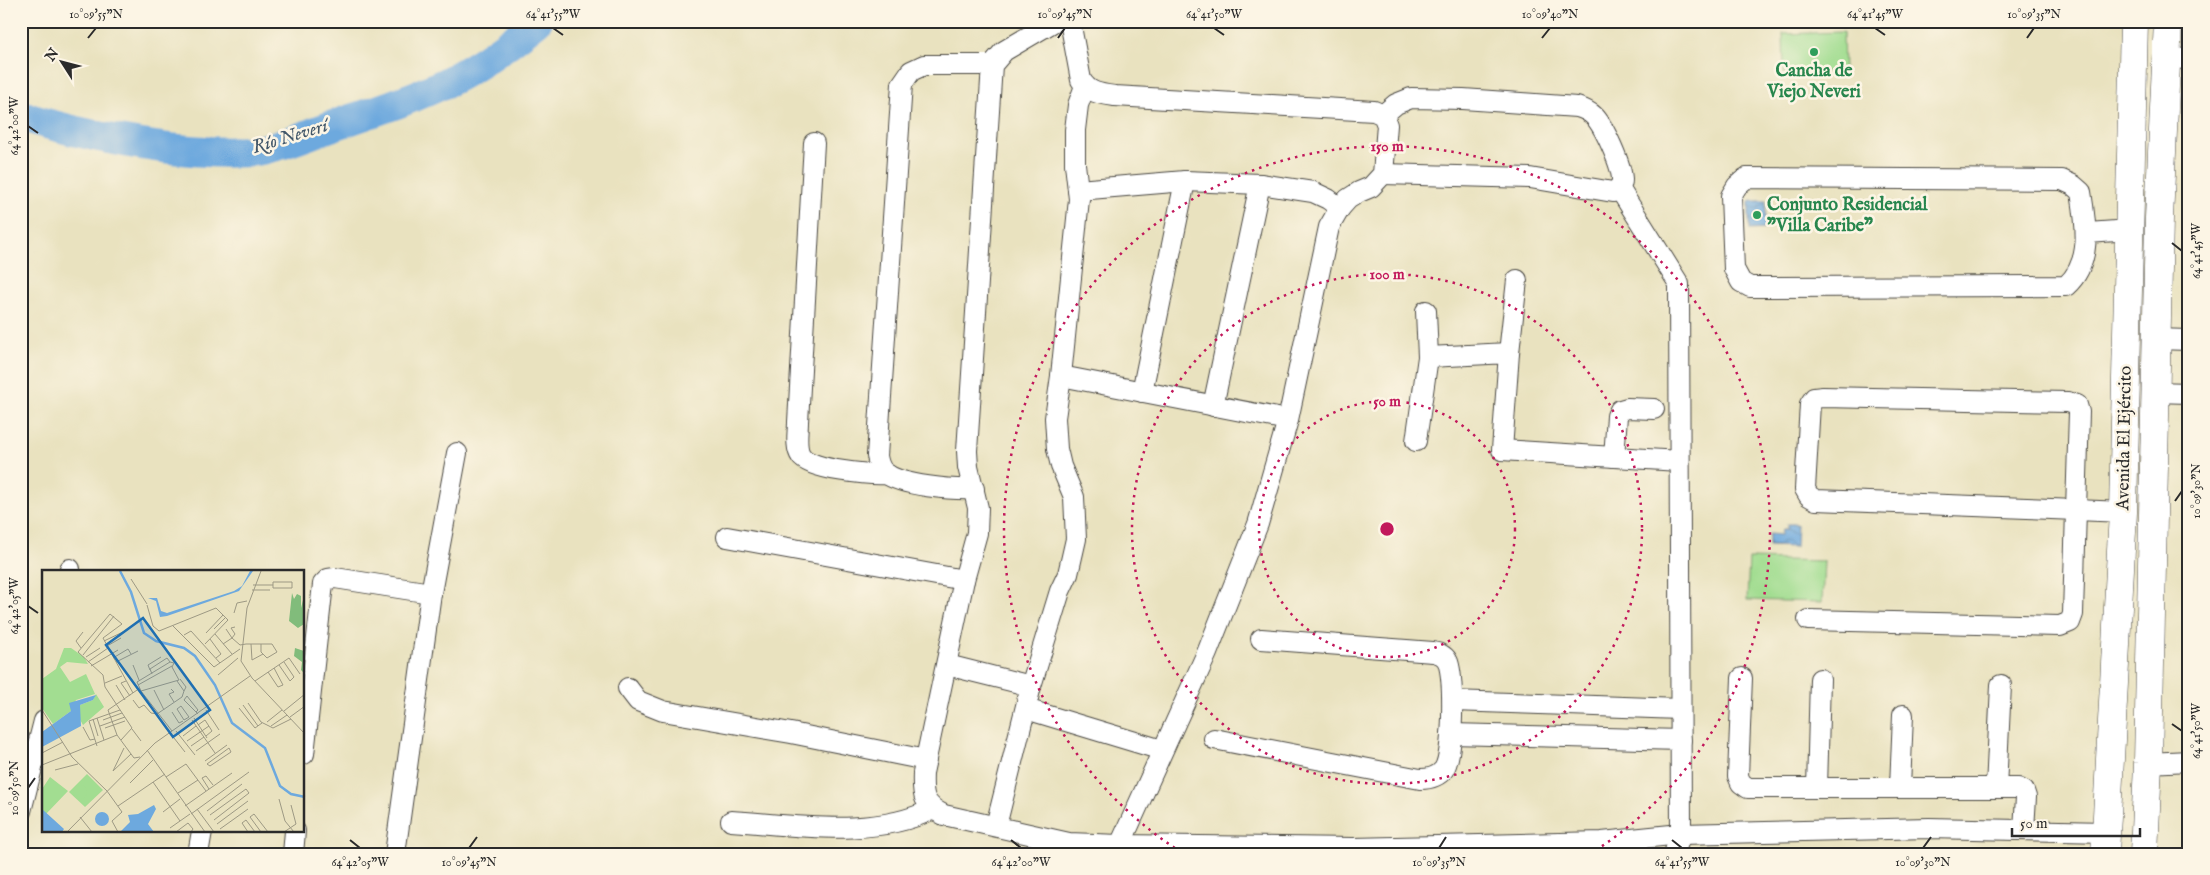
<svg xmlns="http://www.w3.org/2000/svg" width="2210" height="875" viewBox="0 0 2210 875" font-family="'IM FELL English',serif">
<style>
.pitch{fill:#a2dd91;stroke:#66845e}
.water{fill:url(#water-waves);stroke:#4c6a84}
.lines{fill:none;stroke-linecap:round;stroke-linejoin:round}
.river{stroke:#6da9de;stroke-width:31}
.street-casing{stroke:#484641;stroke-width:22}
.secondary-casing{stroke:#484641;stroke-width:29}
.street{stroke:#fff;stroke-width:20}
.secondary{stroke:#fff;stroke-width:28}
.ticks{fill:none;stroke:#2b2b2b;stroke-width:2}
.ring{fill:none;stroke:#c2185b;stroke-width:2.5;stroke-dasharray:2.5 5}
.leisure-dot{fill:#2e9e5b;stroke:#fcf5e5;stroke-width:2}
.labels{text-anchor:middle;dominant-baseline:central;stroke-width:5;stroke-linejoin:round;paint-order:stroke}
.leisure-label{font-size:18px;font-weight:bold;fill:#27864d;stroke:#fcf5e5}
.street-label{font-size:18px;fill:#2b2b2b;stroke:#fcf5e5}
.water-label{font-size:19px;font-style:italic;fill:#42576a;stroke:#fcf5e5}
.inset-river{fill:none;stroke:#6da9de;stroke-width:2.5}
.inset-road{fill:none;stroke:#9d9984;stroke-width:1}
.view{fill:#1f6fb2;fill-opacity:0.15;stroke:#1f6fb2;stroke-width:2.5}
.inset-edge{fill:none;stroke:#2b2b2b;stroke-width:2.5}
.centre{fill:#c2185b;stroke:#fcf5e5;stroke-width:2.5}
.ring-label{font-size:15px;text-anchor:middle;font-weight:bold;fill:#c2185b;stroke:#fcf5e5;stroke-width:5;stroke-linejoin:round;paint-order:stroke}
.neatline{fill:none;stroke:#2b2b2b;stroke-width:2}
.ticks-label{font-size:12px;text-anchor:middle;fill:#2b2b2b}
</style>
<defs>
<pattern id="water-waves" width="16" height="10" patternUnits="userSpaceOnUse" patternTransform="scale(1.25)"><rect width="16" height="10" fill="#6da9de"/><path d="M0 5q4-4 8 0t8 0" fill="none" stroke="#5a8ab4"/></pattern>
</defs>
<rect width="100%" height="100%" fill="#fcf5e5"/>
<filter id="ink" filterUnits="userSpaceOnUse"><feTurbulence type="fractalNoise" baseFrequency=".02" numOctaves="2"/><feDisplacementMap in="SourceGraphic" scale="10" xChannelSelector="R" yChannelSelector="G"/><feConvolveMatrix kernelMatrix="1 2 1 2 8 2 1 2 1" color-interpolation-filters="sRGB"/></filter>
<filter id="wash" filterUnits="userSpaceOnUse"><feTurbulence type="fractalNoise" baseFrequency=".0096" numOctaves="4" result="noise"/><feDisplacementMap in="SourceGraphic" scale="20" xChannelSelector="R" yChannelSelector="G"/><feGaussianBlur stdDeviation="1.12" result="paint"/><feColorMatrix in="noise" values="0 0 0 0 0 0 0 0 0 0 0 0 0 0 0 0 0 1.4 0 .05"/><feComposite in="paint" operator="in"/></filter>
<g filter="url(#wash)">
<rect width="100%" height="100%" fill="#e9e2bf"/>
<g class="pitch">
<polygon points="1843,32 1844,71 1784,73 1783,34"/>
<polygon points="1749,559 1824,561 1822,602 1747,600"/>
</g>
<g class="water">
<polygon points="1749,201 1766,201 1765,229 1749,230"/>
<polygon points="1787,524 1797,524 1796,547 1769,546 1769,534 1781,535 1782,529 1787,529"/>
</g>
<g class="lines">
<path class="river" d="M21,116C84,136 172,154 238,152C269,152 300,137 329,127C369,113 411,100 449,81C481,65 510,43 537,21"/>
</g>
</g>
<g filter="url(#ink)">
<g class="lines">
<g class="street-casing">
<g id="street">
<path d="M1055,21L1004,51L992,65L967,451L968,467L978,508L977,533L964,580L923,773C922,795 923,805 944,815L1069,843L1120,845L1353,848L1602,842L1681,834L1929,828L2106,832"/>
<path d="M1070,21L1081,80C1089,93 1100,94 1115,96L1374,111L1383,115L1387,125L1383,174L1371,187L1359,192L1348,199L1340,208L1329,227L1288,420L1258,524L1207,653L1120,845"/>
<polyline points="2166,58 2189,59"/>
<path d="M1383,115L1396,104L1411,98L1463,99L1577,107C1584,109 1589,111 1594,116C1604,126 1622,166 1622,180C1622,186 1617,190 1613,192L1530,178L1383,174"/>
<path d="M814,143L798,422C798,431 795,448 801,456C810,470 871,475 887,474"/>
<path d="M1746,178L2062,180L2073,185L2081,192C2086,224 2093,262 2066,286L1750,287L1741,282L1734,269L1731,196L1737,186Z"/>
<polyline points="1619,188 1679,284 1681,834 1674,854"/>
<polyline points="1078,190 1185,181 1260,184 1313,192 1328,199 1340,208"/>
<polyline points="2088,233 2130,230"/>
<polyline points="2156,339 2189,340"/>
<polyline points="1509,353 1517,280"/>
<polyline points="1428,357 1509,353 1502,450 1679,461"/>
<polyline points="1061,376 1288,420"/>
<polyline points="1142,392 1185,181"/>
<polyline points="2155,392 2189,393"/>
<polygon points="1823,397 2068,402 2077,405 2079,412 2076,510 1816,500 1809,496 1805,489 1810,404 1814,398"/>
<polyline points="1213,406 1260,184"/>
<polyline points="1416,441 1428,357 1426,311"/>
<polyline points="1614,457 1617,416 1620,410 1627,408 1654,409"/>
<path d="M974,489C953,490 902,486 885,473C880,469 878,462 877,456L902,84L911,71L924,65H992"/>
<polyline points="727,537 964,580"/>
<polyline points="70,571 70,569"/>
<polyline points="1808,620 2060,626 2070,622 2073,614 2076,510 2123,512"/>
<polyline points="947,665 1031,686"/>
<polyline points="1742,678 1738,776 1741,783 1748,788 2018,788 2024,791 2026,797 2024,829"/>
<polyline points="628,688 638,701 663,711 791,733 926,760"/>
<polyline points="1453,701 1680,709"/>
<polyline points="1026,709 1162,750"/>
<polyline points="1451,734 1681,740"/>
<path d="M1214,739L1420,779C1429,779 1438,777 1444,769C1454,753 1454,680 1448,662C1445,655 1439,653 1433,652L1261,639"/>
<polyline points="304,754 323,584 328,579 335,578 431,593"/>
<polyline points="2148,763 2189,761"/>
<polyline points="1900,787 1903,715"/>
<polyline points="1817,788 1820,679"/>
<polyline points="1996,788 2001,685"/>
<polyline points="21,811 44,721"/>
<path d="M731,821C796,825 873,839 933,809"/>
<polyline points="996,826 1031,686 1060,591 1068,574 1076,539 1074,497 1061,466 1057,449 1055,418 1061,376 1079,199 1075,164 1075,130 1078,105 1085,86"/>
<polyline points="198,854 202,831"/>
<polyline points="293,854 295,831"/>
<polyline points="395,854 431,593 457,453"/>
</g>
</g>
<g class="secondary-casing">
<g id="secondary">
<polyline points="2105,854 2123,512 2134,21"/>
<polyline points="2144,854 2148,763 2159,218 2168,21"/>
</g>
</g>
<use href="#street" class="street"/>
<use href="#secondary" class="secondary"/>
</g>
</g>
<path class="ticks" d="M553,28L563,35M1214,28L1224,35M1875,28L1885,35M88,38L96,28M1058,38L1065,28M1542,38L1550,28M2027,38L2034,28M28,126L38,133M2172,243L2182,251M2175,501L2182,491M28,606L38,613M2172,724L2182,731M28,788L35,778M350,840L360,848M1011,840L1021,848M1672,840L1682,848M469,848L477,837M1439,848L1446,837M1923,848L1931,837"/>
<g class="ring">
<circle cx="1387" cy="529" r="128"/>
<circle cx="1387" cy="529" r="255"/>
<path d="M1181 852A383 383 0 1 1 1593 852"/>
</g>
<g class="leisure-dot">
<circle cx="1814" cy="52" r="5"/>
<circle cx="1757" cy="215" r="5"/>
</g>
<g class="labels">
<g class="leisure-label">
<text x="1814" y="71">Cancha de<tspan x="1814" dy="21">Viejo Neveri</tspan></text>
<text x="1767" y="205" text-anchor="start">Conjunto Residencial<tspan x="1767" dy="21">"Villa Caribe"</tspan></text>
</g>
<g class="street-label">
<text transform="translate(2125 438) rotate(-89)">Avenida El Ejército</text>
</g>
<g class="water-label">
<text transform="translate(290 137) rotate(-17)">Río Neverí</text>
</g>
</g>
<g transform="translate(42 570)">
<rect width="262" height="262" fill="#e9e2bf"/>
<path d="M22,78H29L42,87L46,94L25,92L18,97L28,112L44,104L53,124L34,130L29,141L11,154L0,138V109L14,99ZM54,124L62,137L41,155L36,146L38,135L51,130ZM8,207L26,221L4,244L0,239V219Z" fill="#a2dd91"/>
<path d="M250,23L252,29L255,24L259,26V38L262,26V54L256,58L247,51ZM253,78L262,81V103L259,100L260,92L252,86Z" fill="#81bc7b"/>
<path d="M45,204L61,220L43,237L27,222Z" fill="#a2dd91"/>
<path d="M31 222a7 7 0 1 1 14 0a7 7 0 1 1-14 0Z" fill="#a2dd91"/>
<path d="M208,1H211L197,21L125,46L118,47L114,31L106,28H115L119,41L125,43L192,21L200,16ZM54,125L51,130L38,135L39,156L0,177V162L29,141L27,133ZM112,235L114,239L106,254L112,262H78L88,252L86,245L96,244ZM0,239L22,259L20,262H0ZM53 249a7 7 0 1 1 14 0a7 7 0 1 1-14 0Z" fill="#6da9de"/>
<path class="inset-river" d="M78,1L89,22L102,63L114,71L142,78L153,86L173,115L190,153L223,178L238,216L249,224L263,227"/>
<path class="inset-road" d="M219,1L205,38L199,91L210,108L263,164M89,9L105,34M231,12H250V18H231ZM211,15H231M210,20H228M105,35L111,56L117,61L174,38L186,50L163,74M192,43L195,33L205,31M131,56L172,97L198,79M172,59L184,47M184,59L190,68L193,64L189,58L193,57M164,63L181,45M173,64L190,84M142,65L149,61L178,93M168,69L179,84L174,88M62,71L83,61M181,74L190,68L198,75L204,74H230L235,82L225,88L219,82V74M209,74L210,90L221,84M65,76L79,68M39,78L34,71L41,62M41,85L72,46M44,87L58,78M71,88L86,79L89,84M46,92L66,78M74,92L96,81M91,95L97,110M237,95L248,111L252,107L242,92M49,96L76,80M108,100L106,95L119,87M226,102L236,117L241,115L232,98M110,104L108,99L125,88L128,92M176,105L196,88M84,111L79,113L88,126M135,111L142,121L144,117L138,109M213,111L247,88L258,104M63,113L80,106M74,115L83,130M96,115L130,96M129,119L132,122L127,124L132,132M112,120L122,140M99,121L137,110L130,97L132,93L128,92L95,112L99,121L130,161M91,130L97,138L102,135L109,143L115,144L140,127L142,121M206,133L219,152L231,158L249,149M201,135L216,156M139,136L147,147L142,150L135,139ZM197,138L213,158L220,153M0,140L30,187L65,221L80,242L70,251L76,262M164,140L177,160M242,141L263,124M130,142L137,153L141,151M154,142L156,140L145,126L142,130L156,144M248,147L263,136M55,148L62,170M152,148L165,168M51,149L56,166M61,150L80,143M150,150L173,183M225,152L240,140M156,155L163,150L170,161L164,166M58,156L83,147M229,156L245,145M41,157L48,170L53,169M63,158L83,151M90,159L99,171M134,161L153,185M141,166L154,156M132,168L143,182M79,170L90,158L63,117L61,105L36,82L68,44L80,54L61,68L91,123M145,171L167,156M55,176L47,151L78,140M149,176L162,167M82,178L71,201L89,184M187,178L189,182L168,196L165,194ZM105,180L163,262M154,181L178,164M0,183L21,172M98,187L92,188L75,165L66,140L98,118M163,191L185,175M0,195L75,165M13,200L36,194M124,207L144,194L164,221M111,212L138,251M88,213L111,190M167,219L160,208L164,206L171,215M136,223L156,210M237,229L243,251L252,262M76,236L123,204M143,236L190,203M155,239L172,262M165,241L200,214M121,242L138,229M149,244L207,202M168,245L204,219L207,223L172,250M38,247L50,262M175,254L206,231M128,258L148,244M178,259L206,239M25,262L113,173L208,106M134,262L146,253L151,259L149,262M206,262L200,253L204,250L213,262M219,262L208,247L212,244L226,262M242,262L254,254L249,235"/>
<path class="view" d="M101,48L168,140L131,167L64,75Z"/>
<rect width="262" height="262" class="inset-edge"/>
</g>
<circle cx="1387" cy="529" r="8" class="centre"/>
<g class="ring-label">
<text x="1387" y="151">150 m</text>
<text x="1387" y="279">100 m</text>
<text x="1387" y="406">50 m</text>
</g>
<rect width="2210" height="875" fill="none" stroke="#fcf5e5" stroke-width="55"/>
<g transform="translate(62 62) rotate(306)" stroke="#fcf5e5" stroke-width="4" paint-order="stroke">
<path d="M0-4L9 19L0 12L-9 19Z" fill="#2b2b2b"/>
<text y="-8" font-size="14" font-weight="bold" text-anchor="middle" fill="#2b2b2b">N</text>
</g>
<path d="M2012 828v8h128v-8" fill="none" stroke="#2b2b2b" stroke-width="2.5"/>
<text x="2020" y="828" font-size="15" fill="#2b2b2b" stroke="#fcf5e5" stroke-width="4" paint-order="stroke">50 m</text>
<rect x="28" y="28" width="2154" height="820" class="neatline"/>
<g class="ticks-label">
<text x="96" y="18">10°09'55"N</text>
<text x="553" y="18">64°41'55"W</text>
<text x="1065" y="18">10°09'45"N</text>
<text x="1214" y="18">64°41'50"W</text>
<text x="1550" y="18">10°09'40"N</text>
<text x="1875" y="18">64°41'45"W</text>
<text x="2034" y="18">10°09'35"N</text>
<text transform="translate(14 126) rotate(-90)" y="4">64°42'00"W</text>
<text transform="translate(2196 251) rotate(-90)" y="4">64°41'45"W</text>
<text transform="translate(2196 491) rotate(-90)" y="4">10°09'30"N</text>
<text transform="translate(14 606) rotate(-90)" y="4">64°42'05"W</text>
<text transform="translate(2196 731) rotate(-90)" y="4">64°41'50"W</text>
<text transform="translate(14 788) rotate(-90)" y="4">10°09'50"N</text>
<text x="360" y="866">64°42'05"W</text>
<text x="469" y="866">10°09'45"N</text>
<text x="1021" y="866">64°42'00"W</text>
<text x="1439" y="866">10°09'35"N</text>
<text x="1682" y="866">64°41'55"W</text>
<text x="1923" y="866">10°09'30"N</text>
</g>
</svg>
